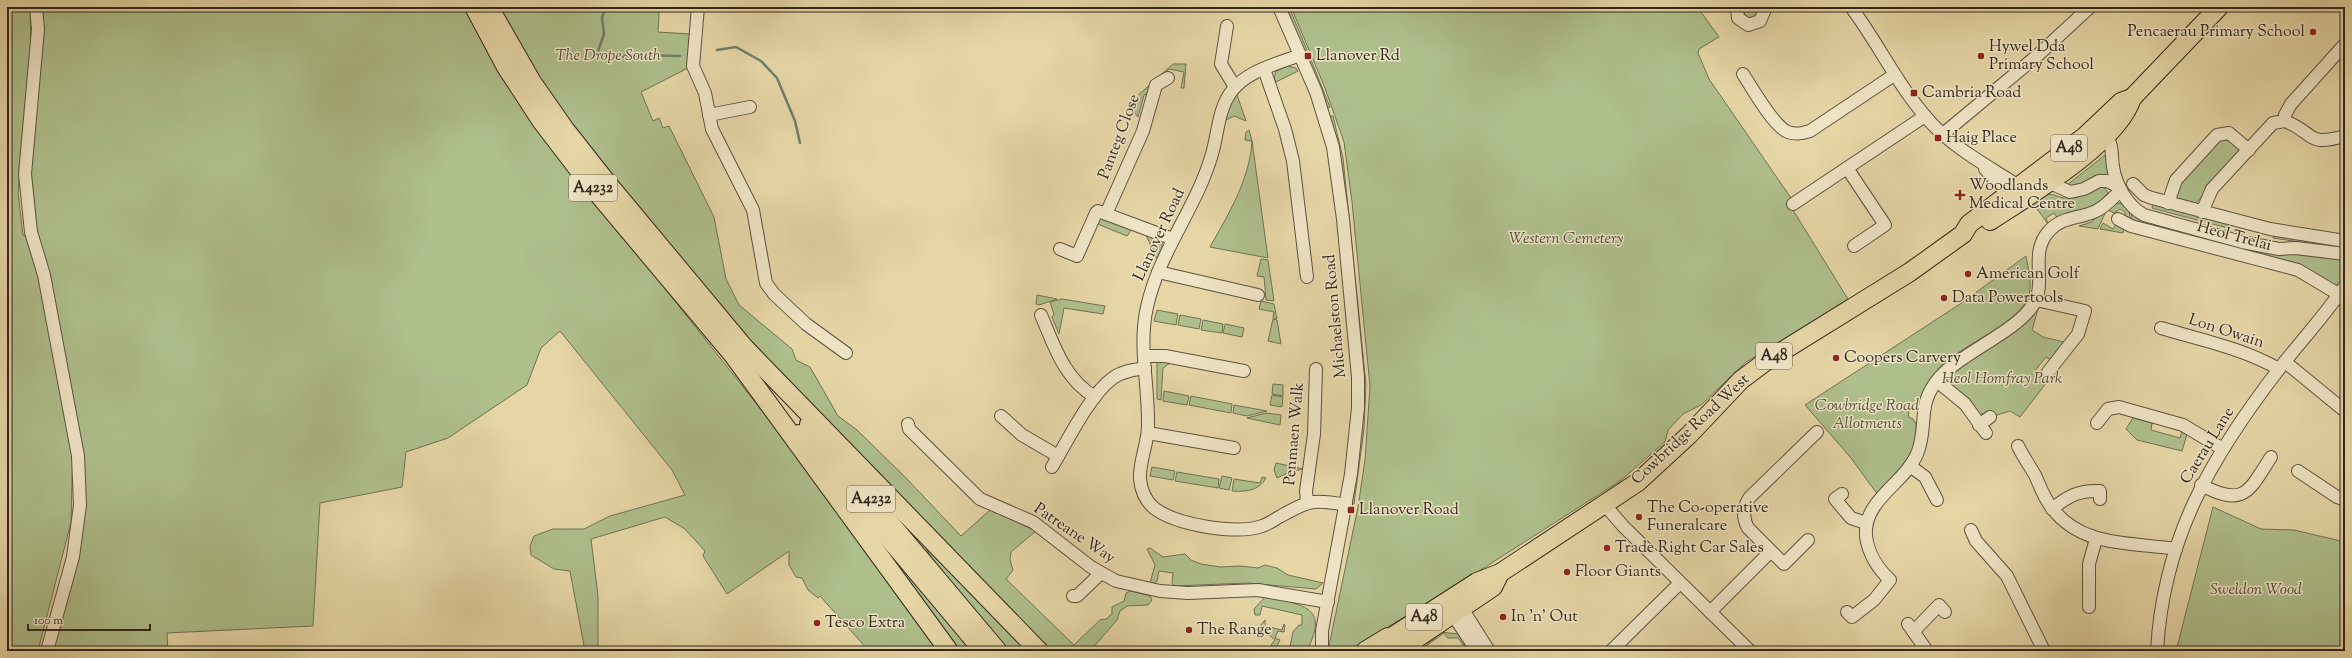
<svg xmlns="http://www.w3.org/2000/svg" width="2352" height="658" viewBox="0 0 2352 658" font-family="'Sorts Mill Goudy',serif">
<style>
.green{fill:#aebf8c;stroke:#707256}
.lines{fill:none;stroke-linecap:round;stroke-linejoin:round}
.stream{stroke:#6e7e6f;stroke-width:2.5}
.minor-casing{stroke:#5e5241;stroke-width:14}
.major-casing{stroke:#31261f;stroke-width:18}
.highway-casing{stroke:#31261f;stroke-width:20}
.minor{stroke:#efe4c5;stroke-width:12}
.major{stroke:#e6d6a6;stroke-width:16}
.highway{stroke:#e6d6a6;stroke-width:18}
.poi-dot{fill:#8f2418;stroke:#efe4c5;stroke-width:1.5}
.labels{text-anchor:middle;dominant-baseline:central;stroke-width:3;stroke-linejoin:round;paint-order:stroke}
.shield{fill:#efe4c5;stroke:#6a5f51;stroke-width:1}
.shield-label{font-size:15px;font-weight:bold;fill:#31261f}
.poi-label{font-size:16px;fill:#31261f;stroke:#efe4c5;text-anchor:start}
.park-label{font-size:16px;font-style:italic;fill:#504c3a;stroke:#efe4c5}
.street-label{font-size:16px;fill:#31261f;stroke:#efe4c5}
</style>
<rect width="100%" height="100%" fill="#e6d6a6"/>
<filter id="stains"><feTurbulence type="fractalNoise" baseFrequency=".005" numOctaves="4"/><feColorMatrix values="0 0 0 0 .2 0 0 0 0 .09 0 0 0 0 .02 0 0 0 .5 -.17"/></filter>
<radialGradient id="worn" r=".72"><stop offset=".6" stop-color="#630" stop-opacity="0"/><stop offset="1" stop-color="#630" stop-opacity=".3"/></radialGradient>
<g class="green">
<polygon points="7,7 30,7 31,52 18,193 23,235 31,238 26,225 34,7 466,7 541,132 774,426 943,651 869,651 820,596 818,598 808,590 802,578 796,577 789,565 789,551 727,594 703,556 705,551 685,529 665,517 591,539 598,596 598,651 585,651 570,571 554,569 531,555 530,546 534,536 553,529 584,529 610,516 685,495 672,470 560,331 541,348 527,385 448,438 406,452 402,487 320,503 313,626 167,633 168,651 53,651 81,488 56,344 60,393 73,445 71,522 38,651 7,651"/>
<polygon points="495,7 656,7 659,13 658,32 690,34 688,68 641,92 653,121 659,118 663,128 669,126 714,217 726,279 739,305 792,349 796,360 810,367 838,416 857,430 907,479 961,536 990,510 1036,531 1011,552 1010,560 1013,570 1006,579 1074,645 1100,620 1106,619 1112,614 1112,607 1124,601 1126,593 1131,591 1150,596 1152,600 1148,605 1127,606 1120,611 1117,620 1090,651 1055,651 1039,642 771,364 697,281 563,116"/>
<polygon points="1284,7 1289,7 1307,50 1303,51"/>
<polygon points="1291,7 1707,7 1701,12 1719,37 1699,49 1698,53 1709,79 1791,198 1788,202 1848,299 1746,362 1701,405 1683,414 1668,430 1665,442 1620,481 1479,571 1349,651 1330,651 1329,646 1358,507 1365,460 1370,386 1352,202 1344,142 1325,88"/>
<polygon points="1742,7 1759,7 1759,16 1746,20"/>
<polygon points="1311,60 1330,107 1327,108 1308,62"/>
<polygon points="1173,64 1186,64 1184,88 1181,88 1184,72 1169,69 1153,84 1150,93 1144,95 1138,117 1134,112 1128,108 1135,98"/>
<polygon points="1288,66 1296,68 1298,71 1276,82 1274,78 1276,71"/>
<polygon points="1237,95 1246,121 1234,116 1226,120 1230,103"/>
<polygon points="1330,116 1333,116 1343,158 1366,384 1364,429 1354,504 1351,503 1362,405"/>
<path d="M1249,130L1252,141L1268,258L1210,247C1228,215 1250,179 1252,141L1245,140L1246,132Z"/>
<polygon points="2224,135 2241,150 2196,203 2174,198 2175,186"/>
<polygon points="2110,151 2113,179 2077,188 2067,185"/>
<path d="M2097,187H2104L2108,193L2095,206L2057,217L2054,213L2046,218L2048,224L2032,202C2057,187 2050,199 2071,198C2081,198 2089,192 2097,187Z"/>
<polygon points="2120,203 2129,211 2131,223 2125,218 2125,212 2120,209 2114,213 2108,210 2115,204"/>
<polygon points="2153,203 2229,223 2228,228 2155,209 2152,208"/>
<polygon points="2106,211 2098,229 2079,226 2092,222 2095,218"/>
<polygon points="2131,212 2223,242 2223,248 2133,224"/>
<polygon points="1098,217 1132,229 1127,236 1095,223"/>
<polygon points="2103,223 2113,229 2116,224 2124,228 2123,233 2100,229"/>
<polygon points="2274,233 2345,244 2345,249 2273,238"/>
<polygon points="1146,235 1162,243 1162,248 1157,259"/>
<polygon points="2226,244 2307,256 2327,256 2339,260 2345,265 2345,277 2341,284 2332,286 2225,248"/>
<path d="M2026,256C2028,268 2032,282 2029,295C2023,320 1962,346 1943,364C1930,376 1926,391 1917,405L1910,406L1908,417L1913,419L1916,424V446L1907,463L1878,495L1851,458L1805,405L1960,304Z"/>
<polygon points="1261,259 1268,260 1274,301 1266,300 1264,277 1257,276"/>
<polygon points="1037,295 1057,299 1039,305 1036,304"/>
<polygon points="1062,299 1105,306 1103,314 1064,308 1059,334 1052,317 1054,314 1050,302"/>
<polygon points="1261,301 1274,304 1277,319 1273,318 1274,312 1259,309"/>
<polygon points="2038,309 2032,330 2043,337 2064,342 2051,360 2046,357 2034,372 2047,382 2020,417 2010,411 1997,415 1995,421 1989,412 1978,415 1966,397 1951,385 1948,377 2030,317"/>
<polygon points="1157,310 1178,314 1176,325 1154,321"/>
<polygon points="1180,315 1201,319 1199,329 1178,325"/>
<polygon points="1273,319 1277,320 1281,344 1268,341"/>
<polygon points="1203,320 1223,324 1222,333 1201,330"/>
<polygon points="1225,324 1244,328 1242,337 1223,333"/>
<polygon points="1157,361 1170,363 1163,368 1161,400 1157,399"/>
<polygon points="1273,384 1283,385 1283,396 1272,394"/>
<polygon points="1164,391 1189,396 1187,405 1163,401"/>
<polygon points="1272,395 1283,397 1282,407 1270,405"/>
<polygon points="1191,396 1232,404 1231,413 1189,405"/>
<polygon points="1234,405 1267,411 1247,416 1233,413"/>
<polygon points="1266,413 1281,415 1280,425 1247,418"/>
<polygon points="2133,418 2152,423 2151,430 2180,438 2182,431 2187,434 2182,451 2137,440 2126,429"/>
<polygon points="1276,463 1303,469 1290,472 1277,478 1274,470"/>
<polygon points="1152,467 1175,471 1173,480 1150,476"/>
<polygon points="1177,472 1219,479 1218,488 1175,481"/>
<polygon points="1222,476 1232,478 1229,490 1219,488"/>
<path d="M1262,477L1266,478C1259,491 1245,492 1232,491L1234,479L1260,483Z"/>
<polygon points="2213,507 2261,529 2294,530 2345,542 2345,651 2176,651"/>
<path d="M925,546L1033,651H1010L1007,649L948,579C941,567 930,559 925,546Z"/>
<polygon points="1150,548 1163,557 1185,554 1191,560 1201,564 1220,567 1240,566 1258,568 1265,565 1277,568 1288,575 1323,583 1316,589 1247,583 1174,586 1172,583 1173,573 1159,571 1157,581 1153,584 1150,583 1155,565 1147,549"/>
<polygon points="911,579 930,599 933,606 938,607 973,651 956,651 908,581"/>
<path d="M1265,597C1276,598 1285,600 1296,604C1323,612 1317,629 1307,651H1289L1293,632L1299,625H1302V615L1262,606L1260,615H1255L1254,609Z"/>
<polygon points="1265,620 1265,626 1282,630 1284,624 1285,625 1284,632 1278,631 1275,638 1280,640 1276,648 1271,645 1275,640 1260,627 1256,631"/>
<polygon points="1441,632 1458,634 1465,644 1463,645 1458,638 1448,638 1444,633 1419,651 1413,651 1424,642 1428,644"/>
</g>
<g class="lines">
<g class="stream">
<polyline points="605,7 602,18 604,34 598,51 600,56 617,59 628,55 680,56"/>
<polyline points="717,50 736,47 761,61 777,78 795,121 800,143"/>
</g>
<g class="minor-casing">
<g id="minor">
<polyline points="36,7 38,29 25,174 31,232 44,275 78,456 80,505 73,557 47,651"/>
<polyline points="698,7 693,66 705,93 712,129 753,210 766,283 774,294 806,324 846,353"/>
<polyline points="1279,7 1316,92 1333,147 1343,219 1358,377 1358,408 1351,474 1322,631 1322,651"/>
<polyline points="1737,7 1738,18 1748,25 1760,21 1764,12 1763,7"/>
<path d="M1851,7C1881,47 1901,93 1937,129C1960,151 1987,166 2014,183L2012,190"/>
<polyline points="1227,26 1221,64 1235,87"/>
<path d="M1300,55C1277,64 1246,71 1231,92C1218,110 1218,134 1212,154C1197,207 1159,252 1147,307C1138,346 1149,386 1148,426C1148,444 1139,461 1140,479C1141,490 1146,501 1154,508C1176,525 1236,535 1262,526C1269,524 1275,519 1281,516C1309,500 1314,499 1346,505"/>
<polyline points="1264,69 1285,129 1293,161 1307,277"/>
<path d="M1743,74C1752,88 1774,127 1788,132C1796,135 1803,133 1810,131L1894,75"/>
<polyline points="709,115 750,107"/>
<path d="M2285,121C2316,133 2305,147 2345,136"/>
<path d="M2102,132C2114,142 2111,153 2113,167C2116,185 2127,206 2144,215L2242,242L2279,249L2296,248L2345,254"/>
<polyline points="1943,134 2038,55 2090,7"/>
<polyline points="1847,168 1885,225 1854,246"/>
<polyline points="1985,169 2004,190 2012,190 2016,193"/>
<polyline points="2048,182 2070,192 2084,189 2099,181 2107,181 2119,187"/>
<polyline points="2133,184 2144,195 2152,198 2270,229 2345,241"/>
<polyline points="2168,203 2176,180 2217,135 2229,133 2249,150"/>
<polyline points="1793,204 1925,116"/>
<polyline points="2202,212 2212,189 2273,123 2285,121 2285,115 2291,104 2345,44"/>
<polyline points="1106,214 1143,131 1156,85 1168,78"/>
<polyline points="2118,219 2131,226 2298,270 2335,292 2345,301"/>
<polyline points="1060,249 1077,256 1096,213 1098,211 1173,239"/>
<polyline points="1158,272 1258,295"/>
<polyline points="2036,300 2085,311 2078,334 2048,372"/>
<path d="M1041,315C1054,345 1064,379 1095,397"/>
<path d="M2161,328C2201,340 2242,348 2279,369"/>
<polyline points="1144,356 1165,356 1244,371"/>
<polyline points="2285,362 2345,411"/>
<polyline points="1937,381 1965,404 1986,433"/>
<polyline points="1001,416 1022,435 1058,456"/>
<polyline points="2097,423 2108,409 2119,407 2183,425 2223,449"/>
<polyline points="908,424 909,429 980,499 1033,522 1091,567 1116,581 1160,591 1188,593 1258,590 1328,602"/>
<polyline points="1979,425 1990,417"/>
<polyline points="1148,433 1234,448"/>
<path d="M2018,446C2023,456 2029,465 2035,475C2040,486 2044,498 2052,508C2082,548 2132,542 2176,549"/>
<polyline points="1910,466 1925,477 1937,500"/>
<path d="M1052,467C1067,442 1090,394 1113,378C1122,371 1134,370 1145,368"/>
<polyline points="2298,471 2337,497 2345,500"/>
<path d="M2201,485C2244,507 2248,493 2271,457"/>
<polyline points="1842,494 1835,499 1851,518 1866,523"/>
<polyline points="1307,502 1306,491 1314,434 1316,369"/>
<polyline points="1605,505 1623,526 1750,651"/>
<path d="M2052,509C2068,496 2079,490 2100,491V499"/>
<polyline points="1971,530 1976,541 2007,576 2044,651"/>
<path d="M1808,540L1784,564L1748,528C1742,517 1743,507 1750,497L1817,432"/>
<polyline points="1073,596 1077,596 1101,573"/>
<polyline points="1458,602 1489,651"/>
<polyline points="2089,607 2089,564 2096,539"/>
<polyline points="1449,609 1477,651"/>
<polyline points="1710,612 1770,552"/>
<path d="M1847,612L1852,617L1874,600L1890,580C1878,569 1868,553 1866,536C1863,500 1904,484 1917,454C1929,426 1915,405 1940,377C1963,352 2016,332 2033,305C2048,282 2028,254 2049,231C2062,216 2080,219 2096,211C2105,207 2113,198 2121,190"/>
<polyline points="1908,624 1927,651"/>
<polyline points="1914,631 1939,605 1945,612"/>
<polyline points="1383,651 1387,648 1402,648"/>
<polyline points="1611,651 1680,583"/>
<path d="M2157,651C2163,538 2212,456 2279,369C2301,341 2325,315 2345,286"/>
</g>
</g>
<g class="major-casing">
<g id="major">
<polyline points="808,424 999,651"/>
<polyline points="799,433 982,651"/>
</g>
</g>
<g class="highway-casing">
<g id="highway">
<polyline points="474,7 506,67 542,122 588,182 733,355 949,651"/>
<polyline points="489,7 532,82 564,128 609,185 744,347 1039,651"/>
<path d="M1990,221C2030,195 2118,143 2132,98L2219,7"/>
<polyline points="1365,651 1388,637 1393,636 1477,582 1500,573 1638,482 1689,435 1741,380 1765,362 1910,272 1963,234 1969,224 2084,137 2121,102 2132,98"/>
<polyline points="1398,651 1493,587 1500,573"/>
</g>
</g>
<use href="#minor" class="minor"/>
<use href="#major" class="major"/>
<use href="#highway" class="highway"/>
</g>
<g class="poi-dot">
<circle cx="2313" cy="32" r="4"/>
<rect x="1304" y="52" width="8" height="8" rx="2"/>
<circle cx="1981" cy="56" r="4"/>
<rect x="1910" y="89" width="8" height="8" rx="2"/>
<rect x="1934" y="134" width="8" height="8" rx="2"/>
<path d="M1958 189h4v4h4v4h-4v4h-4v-4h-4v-4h4z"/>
<circle cx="1968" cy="274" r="4"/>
<circle cx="1944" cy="298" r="4"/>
<circle cx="1836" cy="358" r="4"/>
<rect x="1347" y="506" width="8" height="8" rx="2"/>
<circle cx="1639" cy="517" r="4"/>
<circle cx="1607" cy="548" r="4"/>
<circle cx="1567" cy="572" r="4"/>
<circle cx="1503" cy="617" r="4"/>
<circle cx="817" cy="623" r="4"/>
<circle cx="1189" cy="630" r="4"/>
</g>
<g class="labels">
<g class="shield">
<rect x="2051" y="135" width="36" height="26" rx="3"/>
<rect x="569" y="175" width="48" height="26" rx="3"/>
<rect x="1756" y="343" width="36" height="26" rx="3"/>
<rect x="847" y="486" width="48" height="26" rx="3"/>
<rect x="1406" y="604" width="36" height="26" rx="3"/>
</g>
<g class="shield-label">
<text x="2069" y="148">A48</text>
<text x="593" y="188">A4232</text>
<text x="1774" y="356">A48</text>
<text x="871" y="499">A4232</text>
<text x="1424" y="617">A48</text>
</g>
<g class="poi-label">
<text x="2305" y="32" text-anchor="end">Pencaerau Primary School</text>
<text x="1989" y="47">Hywel Dda<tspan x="1989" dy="18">Primary School</tspan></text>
<text x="1316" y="56">Llanover Rd</text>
<text x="1922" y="93">Cambria Road</text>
<text x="1946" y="138">Haig Place</text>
<text x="1969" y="186">Woodlands<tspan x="1969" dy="18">Medical Centre</tspan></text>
<text x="1976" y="274">American Golf</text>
<text x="1952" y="298">Data Powertools</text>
<text x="1844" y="358">Coopers Carvery</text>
<text x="1647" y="508">The Co-operative<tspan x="1647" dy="18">Funeralcare</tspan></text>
<text x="1359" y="510">Llanover Road</text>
<text x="1615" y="548">Trade Right Car Sales</text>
<text x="1575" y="572">Floor Giants</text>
<text x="1511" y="617">In 'n' Out</text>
<text x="825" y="623">Tesco Extra</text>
<text x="1197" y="630">The Range</text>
</g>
<g class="park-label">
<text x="608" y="56">The Drope South</text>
<text x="1566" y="239">Western Cemetery</text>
<text x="2002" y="379">Heol Homfray Park</text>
<text x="1867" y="406">Cowbridge Road<tspan x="1867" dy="18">Allotments</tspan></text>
<text x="2256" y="590">Sweldon Wood</text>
</g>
<g class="street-label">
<text transform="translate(1120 137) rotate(-69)">Panteg Close</text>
<text transform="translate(1160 235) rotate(-65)">Llanover Road</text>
<text transform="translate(2234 237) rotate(15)">Heol Trelai</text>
<text transform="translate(1336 316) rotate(-95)">Michaelston Road</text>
<text transform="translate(2226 332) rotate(18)">Lon Owain</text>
<text transform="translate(1691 430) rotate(-43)">Cowbridge Road West</text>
<text transform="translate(1295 434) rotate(-85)">Penmaen Walk</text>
<text transform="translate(2208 446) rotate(-58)">Caerau Lane</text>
<text transform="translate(1074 534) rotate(34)">Patreane Way</text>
</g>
</g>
<rect width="2352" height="658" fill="none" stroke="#e6d6a6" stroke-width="24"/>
<rect x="8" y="8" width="2336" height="642" fill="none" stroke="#31261f" stroke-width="2"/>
<rect x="12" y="12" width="2328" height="634" fill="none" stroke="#31261f"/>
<path d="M28 624v6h122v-6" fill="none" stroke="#31261f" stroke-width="2"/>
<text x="34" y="624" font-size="12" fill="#31261f" stroke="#efe4c5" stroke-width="3" paint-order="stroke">100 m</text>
<rect width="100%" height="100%" filter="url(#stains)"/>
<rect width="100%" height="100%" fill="url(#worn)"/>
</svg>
